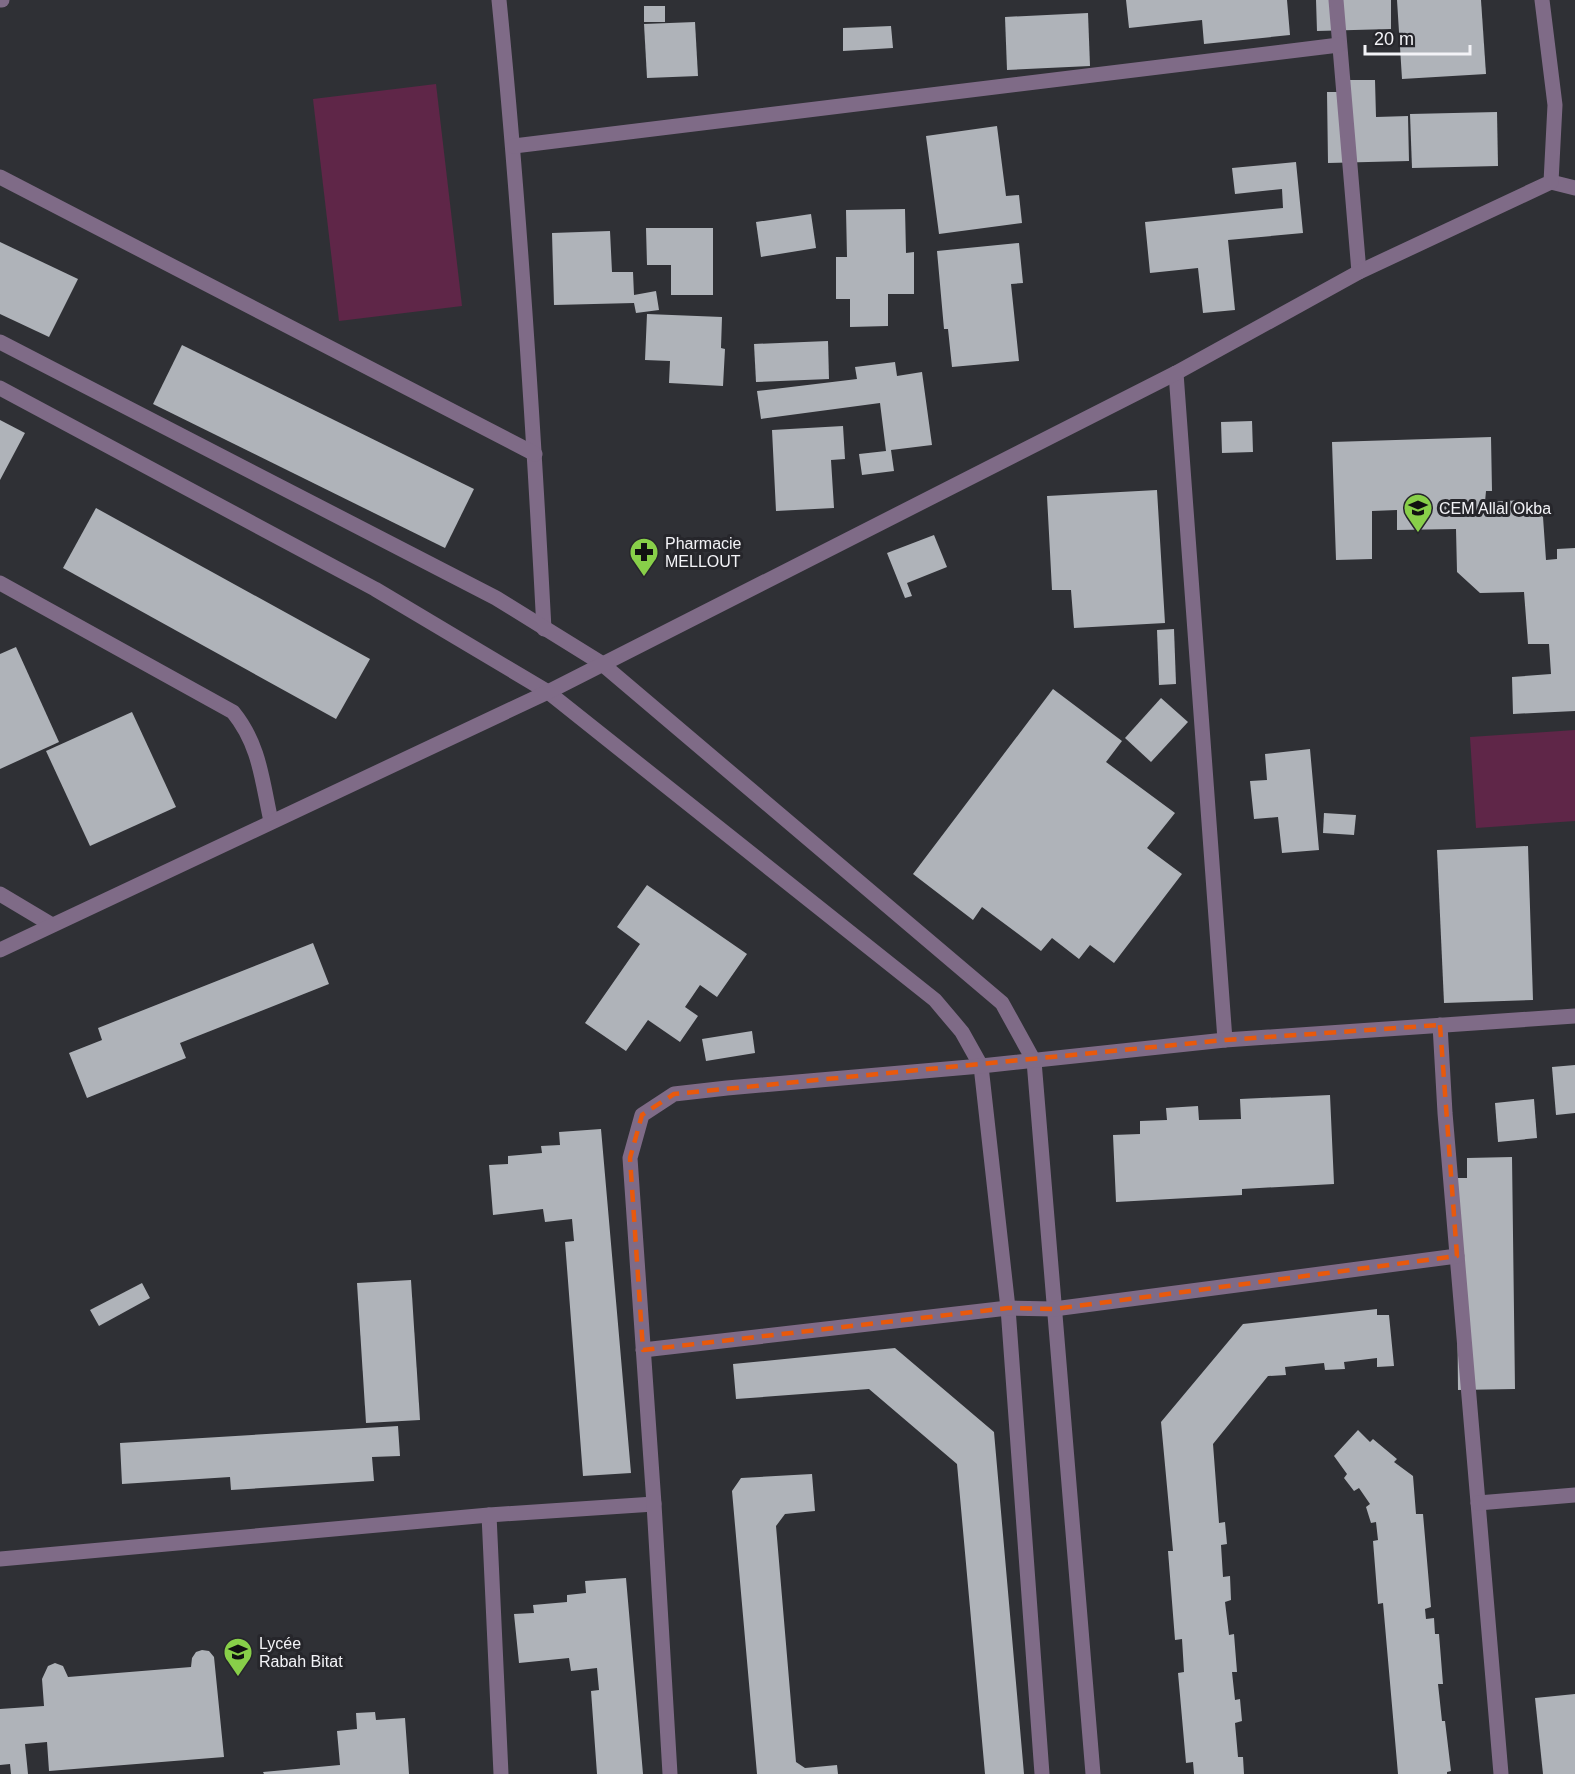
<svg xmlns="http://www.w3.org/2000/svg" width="1575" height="1774" viewBox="0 0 1575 1774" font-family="Arial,sans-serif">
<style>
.green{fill:#5f2648}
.building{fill:#afb3b9}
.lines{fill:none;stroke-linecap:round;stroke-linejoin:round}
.minor{stroke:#7f6b87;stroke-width:15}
.marked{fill:none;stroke:#e8590c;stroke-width:4.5;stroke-dasharray:12 8;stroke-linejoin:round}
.labels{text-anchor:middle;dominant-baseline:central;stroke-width:6;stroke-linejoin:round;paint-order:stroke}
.poi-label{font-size:16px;fill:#f3f3f7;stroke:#26262b;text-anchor:start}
</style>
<rect width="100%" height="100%" fill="#2f3035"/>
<g class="green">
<polygon points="436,84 462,306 339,321 313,99"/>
<polygon points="1575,730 1575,821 1476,828 1470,737"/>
</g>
<g class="building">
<polygon points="1126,0 1287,0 1290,35 1204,44 1202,20 1129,28"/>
<polygon points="1316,0 1391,0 1391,29 1317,31"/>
<polygon points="1397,0 1481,0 1486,74 1402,79"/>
<rect x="644" y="6" width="21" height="16"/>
<polygon points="1088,13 1090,66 1007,70 1005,17"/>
<polygon points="695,22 698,76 647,78 644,24"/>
<polygon points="891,26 893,48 843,51 843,28"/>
<polygon points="1349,80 1375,80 1376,117 1408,116 1409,161 1328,163 1327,92 1349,92"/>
<polygon points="1497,112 1498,166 1412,168 1410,114"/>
<polygon points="997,126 1006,196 1019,195 1022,223 939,234 926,136"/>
<polygon points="1296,162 1303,233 1228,240 1235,310 1203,313 1198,268 1150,273 1145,222 1283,208 1282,189 1235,194 1232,168"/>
<polygon points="905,209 906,253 914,252 914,294 888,294 888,326 850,327 850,299 836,299 836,257 847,257 846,210"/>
<polygon points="811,214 816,248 761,257 756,222"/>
<polygon points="646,228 713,228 713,295 671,295 671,265 647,265"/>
<polygon points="610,231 612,272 633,272 634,295 656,291 659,310 636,313 634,303 554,305 552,233"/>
<polygon points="0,242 78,279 49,337 0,314"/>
<polygon points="1019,243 1023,283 1011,284 1019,361 952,367 948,329 944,329 937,251"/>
<polygon points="647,314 722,317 721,348 725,349 723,386 669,383 670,361 645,360"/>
<polygon points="828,341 829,379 756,382 754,344"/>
<polygon points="182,345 474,489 445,548 153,404"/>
<polygon points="895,362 897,376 922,372 932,445 891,450 894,471 862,475 859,454 886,451 880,403 761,419 757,391 857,379 855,367"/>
<polygon points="0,420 25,433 0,480"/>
<polygon points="1252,421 1253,452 1222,453 1221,422"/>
<polygon points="843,426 845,459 831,460 834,508 776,511 772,430"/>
<polygon points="1491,437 1492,491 1486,491 1485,502 1525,500 1543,517 1546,560 1557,559 1557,549 1575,548 1575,711 1513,714 1512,677 1551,674 1549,644 1528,644 1524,592 1480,593 1457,572 1456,529 1397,530 1397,510 1372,511 1372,559 1336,560 1332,442"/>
<polygon points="1157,490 1165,623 1074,628 1071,590 1052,590 1047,496"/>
<polygon points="96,508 370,659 336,719 63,568"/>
<polygon points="934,535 947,567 907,583 912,596 905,598 887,553"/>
<polygon points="1174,629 1176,684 1159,685 1157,630"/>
<polygon points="16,647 59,742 0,769 0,654"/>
<polygon points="1053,689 1122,741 1106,762 1175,813 1147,848 1182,874 1114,963 1090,945 1079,959 1052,938 1041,951 982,907 973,920 913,874"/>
<polygon points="1161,698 1188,722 1151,762 1125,738"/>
<polygon points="132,712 176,807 90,846 46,751"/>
<polygon points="1310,749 1319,850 1282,853 1278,817 1254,819 1250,781 1267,780 1265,754"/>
<polygon points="1324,813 1356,815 1354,835 1323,833"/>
<polygon points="1528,846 1533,1000 1444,1003 1437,850"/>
<polygon points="647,885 747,954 717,997 700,985 685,1007 698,1016 680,1042 648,1020 626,1051 585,1023 640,944 617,927"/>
<polygon points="313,943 329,984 180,1043 186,1058 87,1098 69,1053 102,1040 98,1028"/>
<polygon points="752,1031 755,1053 706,1061 702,1039"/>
<polygon points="1575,1065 1575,1113 1556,1115 1552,1067"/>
<polygon points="1330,1095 1334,1184 1242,1189 1242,1195 1116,1202 1113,1135 1140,1134 1140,1121 1167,1120 1166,1108 1198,1106 1199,1120 1241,1119 1240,1099"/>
<polygon points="1534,1099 1537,1138 1498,1142 1495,1103"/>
<polygon points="601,1129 631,1473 583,1476 565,1242 574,1241 572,1219 545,1222 543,1209 493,1215 489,1165 508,1164 508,1156 542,1153 541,1146 560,1145 559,1132"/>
<polygon points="1512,1157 1515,1389 1458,1390 1456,1178 1467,1178 1467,1158"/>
<polygon points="411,1280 420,1420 366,1423 357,1283"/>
<polygon points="142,1283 150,1298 99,1326 90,1310"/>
<polygon points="1377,1309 1377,1315 1389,1315 1394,1366 1377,1367 1377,1358 1344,1362 1345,1369 1325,1370 1324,1363 1285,1367 1286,1375 1268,1376 1213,1444 1219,1523 1225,1522 1227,1544 1221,1545 1223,1577 1230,1576 1231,1600 1225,1602 1229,1635 1234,1634 1237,1672 1232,1672 1235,1700 1240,1699 1242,1721 1235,1723 1238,1757 1243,1757 1244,1774 1194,1774 1193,1762 1186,1763 1178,1673 1184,1672 1182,1639 1175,1640 1168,1551 1173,1551 1161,1422 1243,1324"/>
<polygon points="895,1348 994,1432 1024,1774 985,1774 957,1464 869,1389 736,1399 733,1364"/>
<polygon points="398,1426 400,1456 372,1457 374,1481 231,1490 230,1477 122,1484 120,1443"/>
<polygon points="1358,1430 1370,1442 1373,1439 1397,1459 1394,1462 1413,1476 1416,1514 1423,1514 1431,1607 1425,1609 1426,1619 1434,1618 1435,1634 1439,1634 1443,1684 1438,1684 1442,1721 1445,1721 1451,1771 1447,1772 1447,1774 1398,1774 1383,1603 1378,1604 1373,1541 1378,1540 1376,1522 1371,1523 1366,1507 1370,1504 1359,1488 1354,1491 1344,1478 1347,1474 1334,1456"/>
<polygon points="812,1474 815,1511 785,1514 776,1526 796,1762 805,1768 837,1765 838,1774 757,1774 732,1491 741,1478"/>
<polygon points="626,1578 643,1774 597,1774 591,1691 599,1690 597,1668 571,1671 569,1658 519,1663 514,1614 534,1613 533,1605 567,1602 567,1595 586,1593 585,1581"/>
<polygon points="202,1650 209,1651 214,1657 224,1757 49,1771 47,1742 25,1744 28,1774 11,1774 10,1764 0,1765 0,1709 44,1706 42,1679 48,1666 55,1663 63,1666 68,1677 191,1667 192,1658 196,1652"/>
<polygon points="1575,1694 1575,1774 1543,1774 1535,1698"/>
<polygon points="375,1712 376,1720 405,1718 409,1774 264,1774 263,1772 340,1765 337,1731 357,1729 356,1713"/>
</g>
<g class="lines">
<g class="minor">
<polyline points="0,0 2,0"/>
<path d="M499,0C520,209 533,419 544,629"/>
<polyline points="1336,0 1359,272"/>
<polyline points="514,146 1339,45"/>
<polyline points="0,177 535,454"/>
<polyline points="1551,182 1575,188"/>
<polyline points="0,342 496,598 601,663 1002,1003 1034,1061 1093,1774"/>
<polyline points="1176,373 1225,1040"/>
<polyline points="0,388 375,589 548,692 935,1000 962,1032 981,1066 1008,1308 1042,1774"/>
<path d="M0,583L233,712C260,745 262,781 271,821"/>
<polyline points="0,894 52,925"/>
<polyline points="0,950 548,692 1176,373 1359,272 1551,182 1555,105 1542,0"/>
<polyline points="1440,1025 1445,1113 1501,1774"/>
<polyline points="643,1350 1008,1308 1054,1309 1457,1256"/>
<polyline points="1478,1503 1575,1495"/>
<polyline points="489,1515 501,1774"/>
<polyline points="0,1559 489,1515 654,1504"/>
<polyline points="670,1774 654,1504 630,1158 642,1115 674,1094 727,1088 981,1066 1225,1040 1575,1016"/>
</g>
</g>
<path class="marked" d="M1440,1025L1457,1256L1054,1309L1008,1308L643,1350L630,1158L642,1115L674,1094L1225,1040Z"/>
<defs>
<g id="school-pin" transform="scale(1.5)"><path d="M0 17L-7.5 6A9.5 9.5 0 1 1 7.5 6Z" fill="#88cf49" stroke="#26262b"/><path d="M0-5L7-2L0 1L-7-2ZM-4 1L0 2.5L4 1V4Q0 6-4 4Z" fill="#111"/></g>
<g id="pharmacy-pin" transform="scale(1.5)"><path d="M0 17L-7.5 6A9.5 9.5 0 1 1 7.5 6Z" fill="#88cf49" stroke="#26262b"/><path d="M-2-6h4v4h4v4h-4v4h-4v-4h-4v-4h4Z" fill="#111"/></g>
</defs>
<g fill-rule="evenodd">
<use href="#school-pin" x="1418" y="508"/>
<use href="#pharmacy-pin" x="644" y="552"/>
<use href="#school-pin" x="238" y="1652"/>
</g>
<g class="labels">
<g class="poi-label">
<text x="1439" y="508">CEM Allal Okba</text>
<text x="665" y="543">Pharmacie<tspan x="665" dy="18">MELLOUT</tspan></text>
<text x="259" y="1643">Lycée<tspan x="259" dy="18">Rabah Bitat</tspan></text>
</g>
</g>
<path d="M1365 45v9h105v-9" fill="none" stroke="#f3f3f7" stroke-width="3"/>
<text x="1374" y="45" font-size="18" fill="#f3f3f7" stroke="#26262b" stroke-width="4.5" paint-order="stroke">20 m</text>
</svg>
